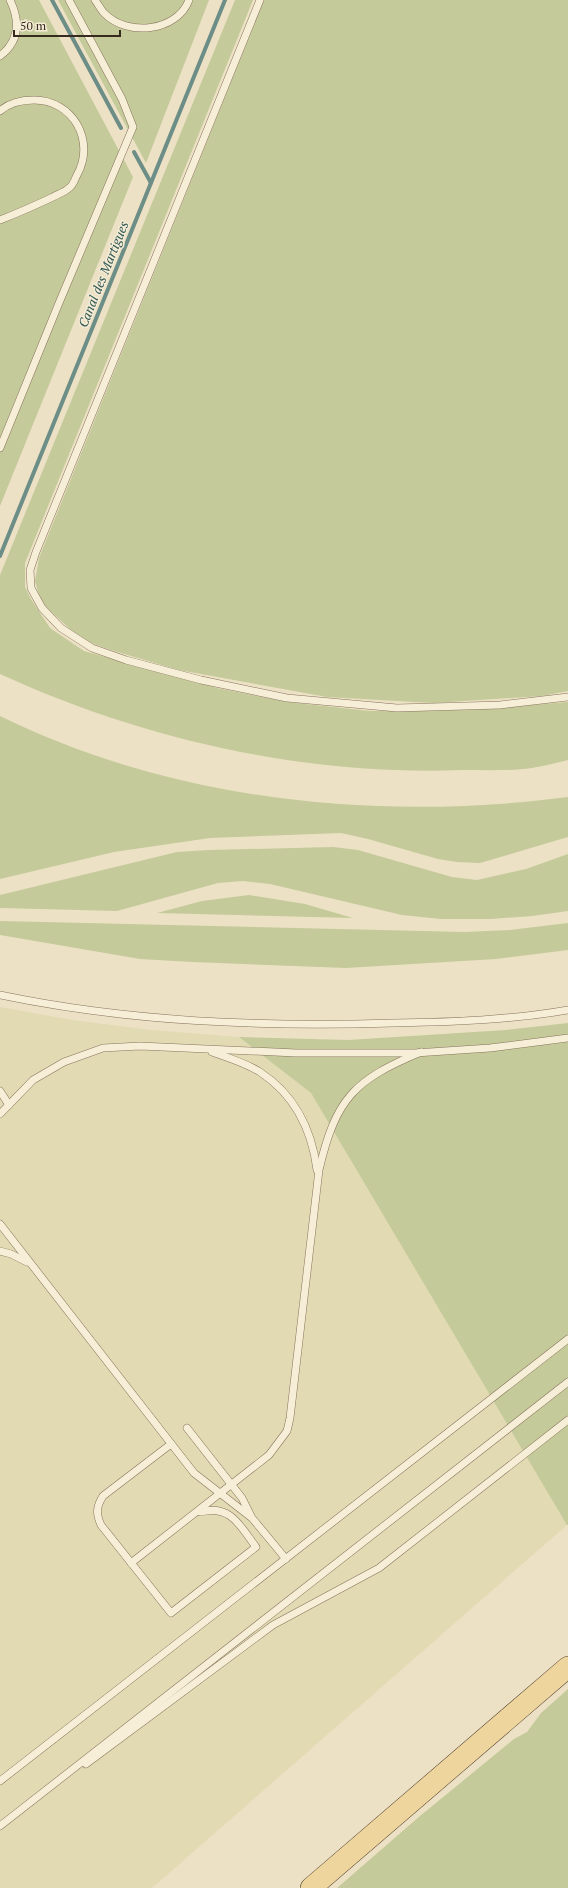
<svg xmlns="http://www.w3.org/2000/svg" width="568" height="1888" viewBox="0 0 568 1888" font-family="'PT Serif',serif">
<style>
.farmland{fill:#e2dab2}
.green{fill:#c4ca99}
.lines{fill:none;stroke-linecap:round;stroke-linejoin:round}
.stream{stroke:#6d8e86;stroke-width:4}
.service-casing{stroke:#86735c;stroke-width:8}
.primary-casing{stroke:#544130;stroke-width:22}
.service{stroke:#f7eed8;stroke-width:7}
.primary{stroke:#eed59e;stroke-width:21}
.labels{text-anchor:middle;dominant-baseline:central;stroke-width:3;stroke-linejoin:round;paint-order:stroke}
.water-label{font-size:13px;font-style:italic;fill:#2f5654;stroke:#f4ebd4}
</style>
<rect width="100%" height="100%" fill="#ece1c5"/>
<polygon class="farmland" points="0,1007 72,1020 151,1030 239,1037 311,1093 568,1517 567,1525 152,1888 0,1888"/>
<g class="green">
<polygon points="0,0 39,0 133,177 0,506"/>
<polygon points="58,0 209,0 146,163"/>
<path d="M235,0H253L42,521L25,563V587L31,599L50,628L84,651L217,688L287,702L370,711L466,710L568,702V760C556,763 544,766 532,768C510,771 486,770 463,770C305,776 144,740 0,674V575Z"/>
<polygon points="264,0 568,0 568,691 542,696 433,703 327,697 179,670 114,651 91,643 71,630 44,605 38,592 35,581 39,558"/>
<path d="M0,716C173,801 378,822 568,797V837L480,863L457,862L438,859L368,839L341,833L210,838L114,852L0,879Z"/>
<polygon points="333,847 358,850 452,877 477,880 526,869 568,854 568,911 532,916 491,919 441,919 402,915 270,884 243,881 218,883 117,911 0,908 0,895 177,852 209,850"/>
<polygon points="249,895 305,904 353,918 157,913 202,901"/>
<polygon points="0,921 465,932 510,930 568,923 568,950 496,959 346,968 193,962 140,959 0,935"/>
<polygon points="568,1023 568,1525 567,1525 311,1093 239,1037 348,1040 506,1030"/>
<polygon points="568,1689 568,1888 337,1888 420,1816 514,1739 527,1732 541,1713"/>
</g>
<g class="lines">
<g class="stream">
<polyline points="52,0 121,128"/>
<polyline points="134,152 151,183"/>
<polyline points="0,556 225,0"/>
</g>
<g class="service-casing">
<g id="service">
<path d="M95,0C98,4 101,10 104,13C127,37 177,32 189,0"/>
<polyline points="260,0 36,552 30,570 31,588 42,608 61,628 92,648 126,660 201,680 287,698 397,708 500,705 568,697"/>
<path d="M0,56C20,41 20,21 10,0"/>
<path d="M0,111C10,102 21,100 34,100C73,100 96,141 77,175C75,179 73,186 69,188C65,192 58,194 53,197C36,205 18,213 0,220"/>
<polyline points="0,448 59,303 133,127 122,99 69,0"/>
<path d="M0,995C129,1022 262,1027 394,1023C451,1022 511,1020 568,1010"/>
<path d="M212,1052C229,1058 246,1063 260,1072C295,1095 312,1131 317,1170"/>
<polyline points="0,1091 9,1105"/>
<polyline points="0,1114 33,1080 64,1062 103,1048 140,1046 296,1053 415,1053 490,1048 568,1038"/>
<polyline points="0,1224 194,1473 252,1518 286,1559"/>
<polyline points="0,1251 11,1254 27,1262"/>
<polyline points="187,1428 242,1498 251,1516"/>
<path d="M171,1444L103,1496C96,1507 96,1514 101,1525L171,1613L256,1547C240,1526 231,1504 200,1512"/>
<path d="M131,1563L269,1455L287,1431L290,1418L319,1170C336,1098 354,1080 421,1052"/>
<polyline points="86,1764 273,1625 379,1568 568,1420"/>
<polyline points="0,1781 568,1339"/>
<polyline points="0,1826 568,1382"/>
</g>
</g>
<g class="primary-casing">
<polyline id="primary" points="311,1888 568,1667"/>
</g>
<use href="#service" class="service"/>
<use href="#primary" class="primary"/>
</g>
<g class="labels">
<g class="water-label">
<text transform="translate(103 274) rotate(-68)">Canal des Martigues</text>
</g>
</g>
<path d="M14 30v6h106v-6" fill="none" stroke="#372b1f" stroke-width="2"/>
<text x="20" y="30" font-size="12" fill="#372b1f" stroke="#f4ebd4" stroke-width="3" paint-order="stroke">50 m</text>
</svg>
